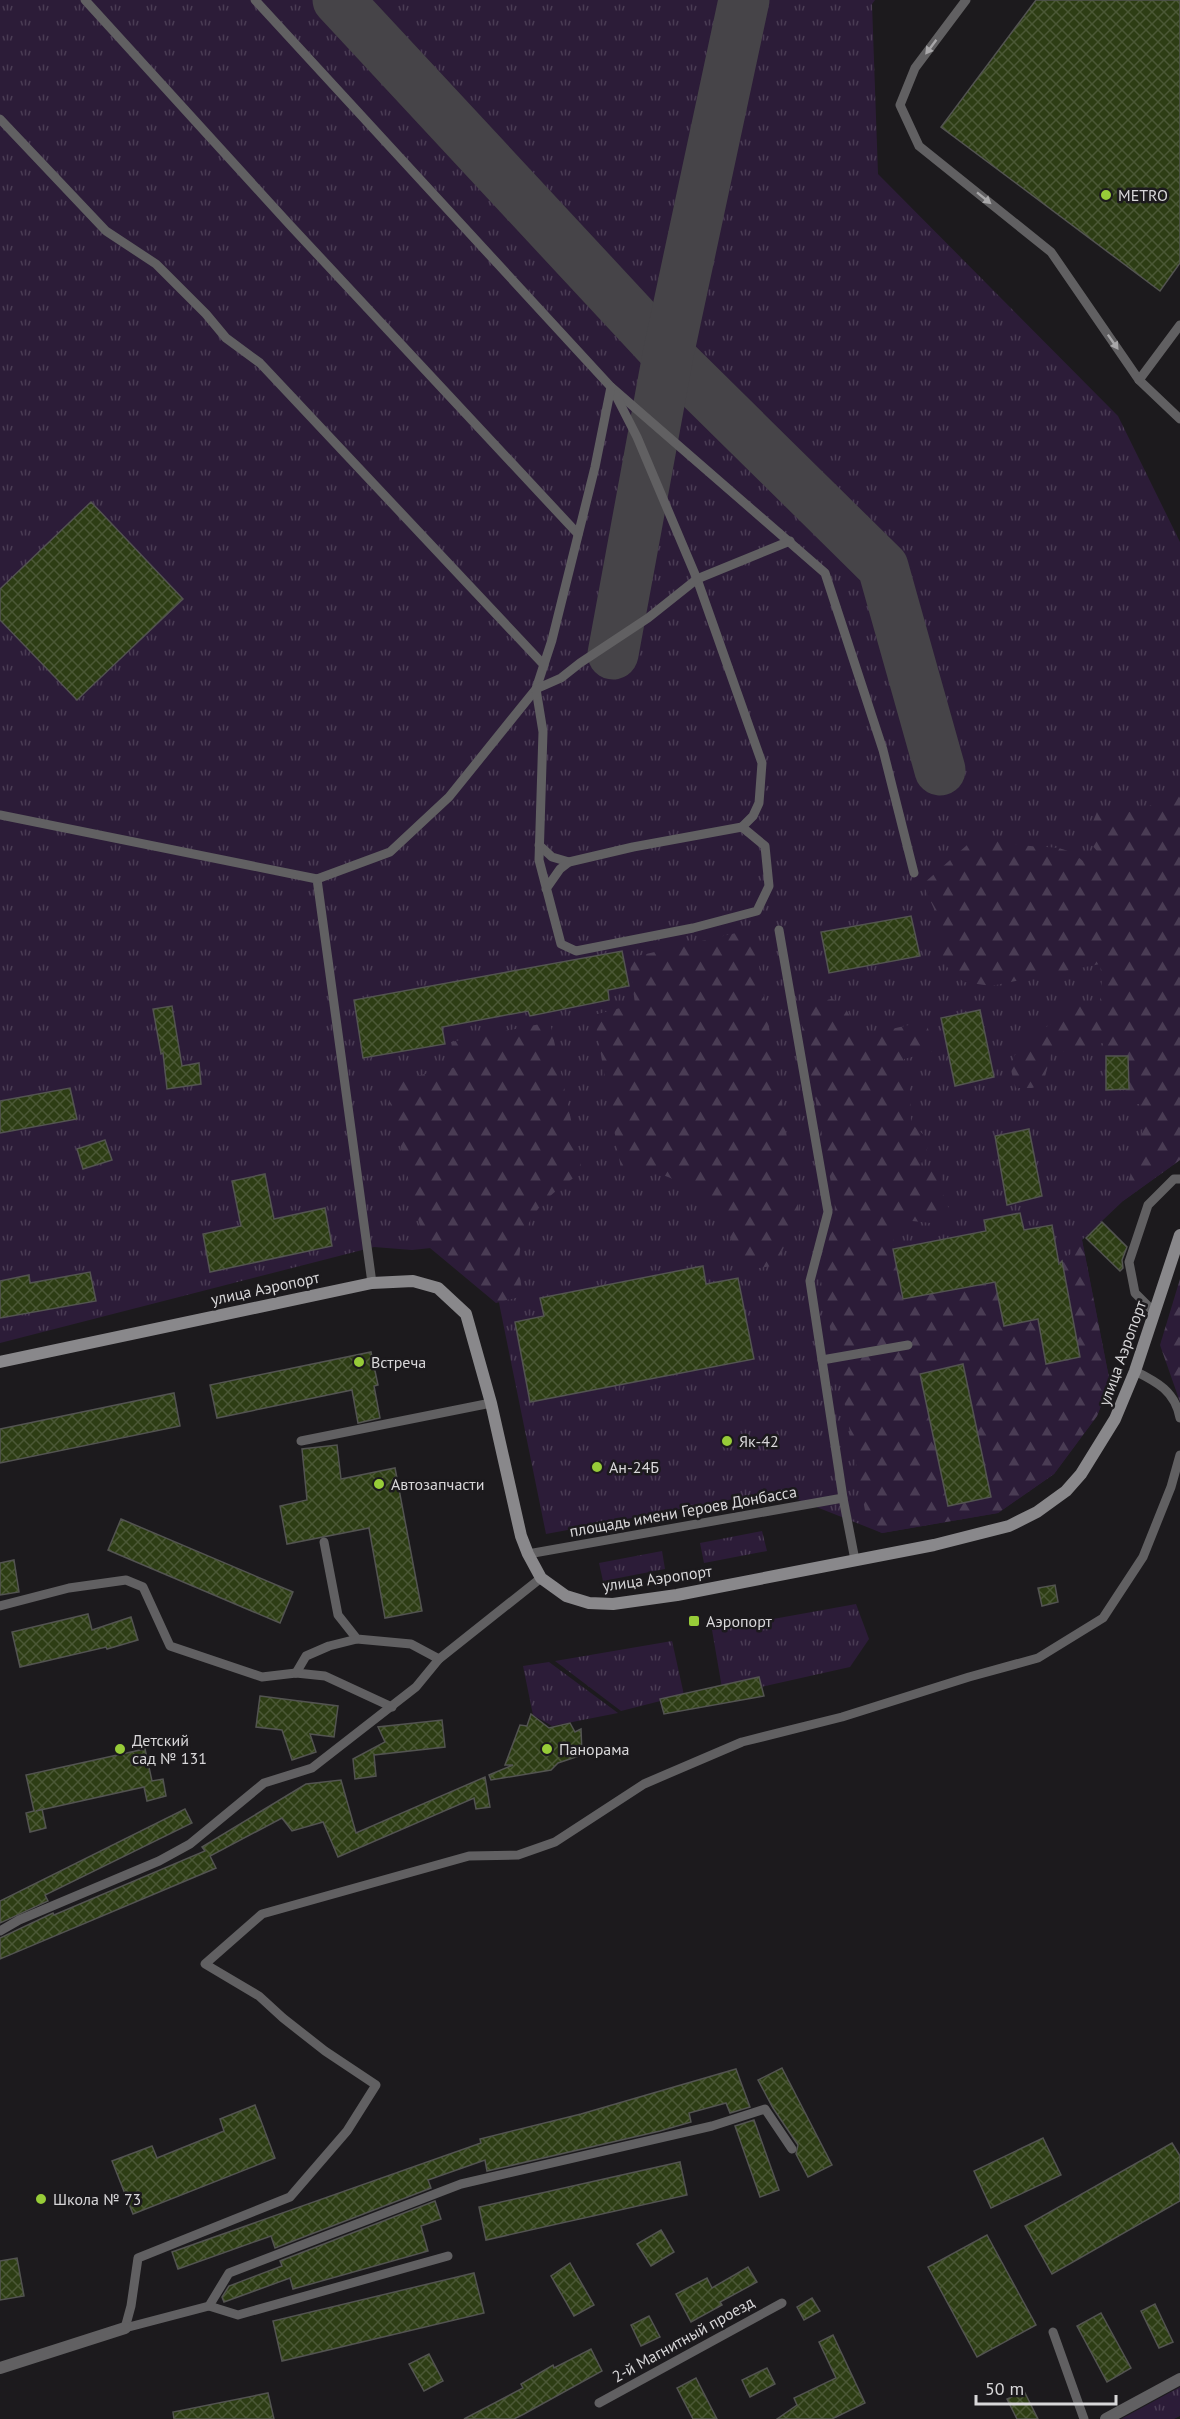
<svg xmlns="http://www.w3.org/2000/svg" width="1180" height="2419" viewBox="0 0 1180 2419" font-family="'PT Sans',sans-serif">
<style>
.grass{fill:url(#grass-tufts)}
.forest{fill:url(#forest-firs)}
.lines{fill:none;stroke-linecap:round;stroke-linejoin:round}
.taxiway{stroke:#464448;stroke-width:51}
.building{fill:url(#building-cross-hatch);stroke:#535451;stroke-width:1.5}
.service{stroke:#616062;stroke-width:9}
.minor{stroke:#616062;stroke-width:12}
.secondary{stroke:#89888b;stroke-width:12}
.oneway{fill:#a8a7a9}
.poi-dot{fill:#97cc38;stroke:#1c1a1d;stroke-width:2}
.labels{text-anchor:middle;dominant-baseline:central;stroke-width:5;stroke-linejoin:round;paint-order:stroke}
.poi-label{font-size:16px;fill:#d8d7d9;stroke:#1c1a1d;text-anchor:start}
.street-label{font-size:16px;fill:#d8d7d9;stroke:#1c1a1d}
</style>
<defs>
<pattern id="grass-tufts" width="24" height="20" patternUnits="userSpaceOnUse" patternTransform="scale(1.5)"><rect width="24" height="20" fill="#2c1c38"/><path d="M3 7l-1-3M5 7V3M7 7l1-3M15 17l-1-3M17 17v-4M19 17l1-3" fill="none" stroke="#4a3c54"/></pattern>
<pattern id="forest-firs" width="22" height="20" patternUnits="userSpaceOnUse" patternTransform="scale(1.5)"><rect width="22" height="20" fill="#2c1c38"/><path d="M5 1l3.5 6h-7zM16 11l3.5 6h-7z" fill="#4a3c54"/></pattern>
<pattern id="building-cross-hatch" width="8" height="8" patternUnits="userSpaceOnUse" patternTransform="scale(1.5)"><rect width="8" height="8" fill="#2d3d14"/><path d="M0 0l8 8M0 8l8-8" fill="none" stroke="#4b5836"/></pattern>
</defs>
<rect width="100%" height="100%" fill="#1c1a1d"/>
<g class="grass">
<polygon points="0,0 875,0 872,4 878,174 1118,416 1180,542 1180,1160 1123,1201 1082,1240 1110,1383 1097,1416 1054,1474 998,1513 882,1533 776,1491 546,1534 498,1298 431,1248 412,1250 374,1247 0,1343"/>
<polygon points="762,1531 767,1551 704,1563 700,1543"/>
<polygon points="662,1551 665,1569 603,1581 599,1563"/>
<polygon points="856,1604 869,1639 850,1667 761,1687 722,1688 712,1630"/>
<polygon points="672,1641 684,1695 621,1711 555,1661"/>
<polygon points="549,1662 618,1713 552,1726 533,1715 523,1666"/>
<polygon points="1180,2387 1180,2416 1174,2419 1121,2419"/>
</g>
<g class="forest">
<path d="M1180,784V1160L1123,1201L1147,1115L1140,1104H1119L1118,1094L1129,1089L1128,1056H1106L1103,1043L1051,1054L1043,1084L1032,1088H1016C1014,1082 1012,1075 1011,1069C1011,1048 1040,1030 1056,1021L1060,1007C1076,1001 1084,1006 1100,1001L1102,979L1100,964L991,986L964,982L951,973L943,960L938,939L934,909L923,884L975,838C992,838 1006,843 1022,845C1054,850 1061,841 1088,865L1102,857L1086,838L1097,812H1141Z"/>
<path d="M753,929L802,1230C788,1239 781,1248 778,1265L746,1270C735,1256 733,1238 723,1224C717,1215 708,1203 699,1195C683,1180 642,1165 621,1169L594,1015L635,1004L629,958Z"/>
<path d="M832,999C849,1004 851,1021 857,1037L926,1021L934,1051L904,1059L910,1090L911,1123L930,1141L920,1167L940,1173L944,1188L942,1192L949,1209L944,1222L931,1223L903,1220L894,1228L893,1249L903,1299L995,1282L1004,1326L1038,1319L1046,1364L1079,1357L1062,1264L1082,1240L1110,1383L1097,1416L1054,1474L998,1513L882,1533L868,1526L820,1276L836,1210L798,1005Z"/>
<path d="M550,1022L582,1171C571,1181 556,1189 545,1201C517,1231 516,1258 523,1296L496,1303L424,1243L385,1083L456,1067L451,1042Z"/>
<polygon points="1180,1279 1180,1402 1160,1345"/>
</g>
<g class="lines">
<g class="taxiway">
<polyline points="338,0 668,355 883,567 940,770"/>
<polyline points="613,654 668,355 744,0"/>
</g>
</g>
<g class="building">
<polygon points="1036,0 1180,0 1180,263 1160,291 941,127"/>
<polygon points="91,502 183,599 77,700 0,620 0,589"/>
<polygon points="911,916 920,956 829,973 821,932"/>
<polygon points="622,951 629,986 608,990 609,1000 530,1016 528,1011 442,1027 445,1044 363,1058 354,1000"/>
<polygon points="172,1006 182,1066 199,1063 201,1084 167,1089 163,1053 161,1054 153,1009"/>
<polygon points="980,1010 994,1077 955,1086 941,1018"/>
<polygon points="1106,1056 1128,1056 1129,1089 1106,1090"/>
<polygon points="70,1088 77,1119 0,1133 0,1101"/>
<polygon points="1029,1129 1042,1196 1007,1205 995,1136"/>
<polygon points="105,1140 112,1160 83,1169 77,1149"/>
<polygon points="265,1174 274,1219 325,1208 332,1246 210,1272 203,1234 241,1226 232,1181"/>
<polygon points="1020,1213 1024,1230 1052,1225 1059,1264 1062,1261 1080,1357 1046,1364 1038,1319 1004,1326 995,1282 903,1299 893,1249 986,1231 984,1220"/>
<polygon points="1102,1222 1127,1247 1122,1260 1123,1268 1120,1271 1086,1238"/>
<polygon points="703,1266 706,1284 738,1278 754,1359 530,1402 515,1322 544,1316 540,1298"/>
<polygon points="90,1272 96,1301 0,1318 0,1281 29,1275 30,1283"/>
<polygon points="371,1352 378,1385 374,1386 380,1418 358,1423 352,1390 217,1418 210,1385"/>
<polygon points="963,1364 991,1497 948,1506 920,1374"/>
<polygon points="174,1393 180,1426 0,1463 0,1429"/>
<polygon points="337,1445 341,1479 395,1468 422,1611 385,1618 369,1528 287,1544 280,1506 307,1500 302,1449"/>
<polygon points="121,1519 293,1592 280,1623 108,1550"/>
<polygon points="14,1560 19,1592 0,1595 0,1563"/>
<polygon points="1055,1585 1058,1602 1042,1606 1038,1588"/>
<polygon points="88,1614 92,1630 131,1617 138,1640 107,1649 106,1647 20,1667 12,1632"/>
<polygon points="759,1677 764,1696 664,1714 660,1699"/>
<polygon points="260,1696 338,1706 334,1737 310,1734 316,1752 292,1760 282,1730 256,1727"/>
<polygon points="531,1714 549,1728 570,1723 575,1732 581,1729 582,1755 558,1763 551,1770 491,1780 489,1775 513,1765 505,1765 520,1725 527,1726"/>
<polygon points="442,1720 445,1747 374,1755 376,1776 355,1779 353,1759 385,1742 378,1727"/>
<polygon points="145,1749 152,1781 163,1779 166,1796 147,1801 144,1787 36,1811 42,1809 46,1828 30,1832 26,1813 34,1811 26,1775"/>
<polygon points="485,1777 490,1807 476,1809 474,1798 338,1857 323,1822 292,1831 282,1818 210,1856 216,1868 0,1959 0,1938 53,1913 54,1915 205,1851 202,1847 306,1784 341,1780 356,1833"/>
<polygon points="185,1809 192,1823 45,1895 48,1901 0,1923 0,1901"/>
<polygon points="782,2068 832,2165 808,2177 796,2154 798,2145 773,2108 758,2080"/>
<polygon points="736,2069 750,2107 730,2113 726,2103 689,2113 691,2122 660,2131 487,2171 485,2160 428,2180 431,2188 275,2248 271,2236 178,2269 172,2252 481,2143 480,2139 581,2114"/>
<polygon points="255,2105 275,2158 133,2214 112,2161 152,2146 157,2158 224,2131 220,2119"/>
<polygon points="754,2120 779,2190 760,2197 735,2126"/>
<polygon points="1043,2138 1061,2175 991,2208 974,2171"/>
<polygon points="1172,2143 1180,2156 1180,2201 1052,2274 1025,2226"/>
<polygon points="680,2162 687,2195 486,2240 479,2207"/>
<polygon points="435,2201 441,2219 421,2226 428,2251 293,2289 290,2278 224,2302 222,2297 229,2286 282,2266 280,2261"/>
<polygon points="661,2230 674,2252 651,2266 637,2244"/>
<polygon points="987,2235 1036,2325 977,2357 928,2267"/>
<polygon points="17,2258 24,2296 0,2300 0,2261"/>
<polygon points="570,2263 594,2305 574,2316 551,2276"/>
<polygon points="748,2267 757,2282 720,2302 722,2305 691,2322 676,2294 707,2278 712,2288"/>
<polygon points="474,2273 484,2313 282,2361 273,2321"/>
<polygon points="812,2298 820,2311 804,2320 797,2307"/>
<polygon points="1155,2304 1173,2342 1159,2348 1141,2311"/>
<polygon points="1101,2313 1131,2368 1107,2382 1077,2326"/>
<polygon points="649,2316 660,2337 641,2346 631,2325"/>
<polygon points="833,2335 865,2403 832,2419 777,2419 797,2405 794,2398 836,2378 819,2342"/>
<polygon points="591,2349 602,2371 524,2414 514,2419 464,2419 523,2388 521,2384 553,2365 554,2368"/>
<polygon points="429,2354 443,2381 424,2391 409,2364"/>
<polygon points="767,2368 775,2384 750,2397 742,2380"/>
<polygon points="696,2378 717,2419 693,2419 677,2388"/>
<polygon points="1024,2391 1038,2419 1017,2419 1007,2399"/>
<polygon points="268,2393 274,2419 174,2419 173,2412"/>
</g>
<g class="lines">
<g class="service">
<polyline points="85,0 289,224 578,534"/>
<polyline points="255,0 611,387 825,573 883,750 914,873"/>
<polyline points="966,0 915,68 900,105 919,146 1051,252 1139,380 1180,419"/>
<polyline points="0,119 106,231 156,264 206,314 226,338 260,363 544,665"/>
<polyline points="1139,380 1180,325"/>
<polyline points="613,390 637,437 697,579 762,763 759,803 753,816 742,827"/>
<polyline points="0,815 317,879 372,1283"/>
<polyline points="539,845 552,857 569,862"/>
<polyline points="317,879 390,852 449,797 536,689 552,640 595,467 611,387"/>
<polyline points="546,889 560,869 569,862 633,847 742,827 765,846 769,886 757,911 693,928 576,951 561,944 539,860 543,732 536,689 561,678 580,663 648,618 697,579 790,541"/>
<polyline points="779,930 828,1212 810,1281 843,1498 855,1560"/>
<polyline points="1155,1313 1135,1293 1129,1262 1148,1205 1174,1179 1180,1179"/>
<polyline points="822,1360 908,1345"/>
<path d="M1135,1371C1157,1382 1175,1391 1180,1418"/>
<polyline points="301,1441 491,1403"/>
<polyline points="324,1542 338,1615 357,1639 411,1644 439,1659"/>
<polyline points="528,1554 843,1498"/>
<polyline points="0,1606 69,1588 126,1580 143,1587 170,1646 262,1677 296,1673 325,1676 392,1707"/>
<polyline points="296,1673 306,1656 329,1646 357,1639"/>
<polyline points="0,1931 19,1920 159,1861 190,1844 264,1783 312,1768 416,1687 439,1659 541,1578"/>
<polyline points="209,2306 238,2315 448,2256"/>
<polyline points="125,2328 131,2306 138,2258 290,2197 347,2131 376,2085 325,2051 283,2018 259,1996 205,1964 262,1914 469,1856 518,1855 555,1842 644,1784 742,1742 842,1717 969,1677 1038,1658 1103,1618 1143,1557 1171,1487 1180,1455"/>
<polyline points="125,2328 209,2306 229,2273 461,2184 712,2126 765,2109 792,2149"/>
<polyline points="1053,2332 1084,2419"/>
<polyline points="599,2403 782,2303"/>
</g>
<g class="minor">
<polyline points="0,2368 125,2328"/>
<polyline points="1106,2419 1180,2379"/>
</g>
<polyline class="secondary" points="0,1362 372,1283 413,1281 438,1288 466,1314 491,1403 521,1536 528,1554 541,1578 566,1596 589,1603 613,1604 677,1595 934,1545 1009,1526 1037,1512 1066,1491 1081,1474 1115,1419 1135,1371 1180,1235"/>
</g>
<defs><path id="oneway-solid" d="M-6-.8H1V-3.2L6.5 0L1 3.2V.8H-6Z" transform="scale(1.5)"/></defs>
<g class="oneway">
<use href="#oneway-solid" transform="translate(931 47) rotate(127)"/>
<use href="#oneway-solid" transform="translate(984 198) rotate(39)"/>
<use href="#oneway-solid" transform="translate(1113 342) rotate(55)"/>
</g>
<g class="poi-dot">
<circle cx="1106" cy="195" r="6"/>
<circle cx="359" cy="1362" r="6"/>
<circle cx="727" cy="1441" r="6"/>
<circle cx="597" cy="1467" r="6"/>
<circle cx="379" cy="1484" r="6"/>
<rect x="688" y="1615" width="12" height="12" rx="3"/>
<circle cx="120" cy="1749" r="6"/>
<circle cx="547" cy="1749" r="6"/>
<circle cx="41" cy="2199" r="6"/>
</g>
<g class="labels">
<g class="poi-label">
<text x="1118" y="195">METRO</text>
<text x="371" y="1362">Встреча</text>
<text x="739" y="1441">Як-42</text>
<text x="609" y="1467">Ан-24Б</text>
<text x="391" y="1484">Автозапчасти</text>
<text x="706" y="1621">Аэропорт</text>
<text x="132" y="1740">Детский<tspan x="132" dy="18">сад № 131</tspan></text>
<text x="559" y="1749">Панорама</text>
<text x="53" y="2199">Школа № 73</text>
</g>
<g class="street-label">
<text transform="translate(265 1288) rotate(-12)">улица Аэропорт</text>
<text transform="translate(1122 1353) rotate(-70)">улица Аэропорт</text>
<text transform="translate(683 1511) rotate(-10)">площадь имени Героев Донбасса</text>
<text transform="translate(657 1578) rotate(-8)">улица Аэропорт</text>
<text transform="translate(683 2339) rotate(-29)">2-й Магнитный проезд</text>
</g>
</g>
<path d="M976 2395v9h140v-9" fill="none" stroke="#d8d7d9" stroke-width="3"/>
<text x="985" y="2395" font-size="18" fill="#d8d7d9" stroke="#1c1a1d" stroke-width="4.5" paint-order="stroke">50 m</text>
</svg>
